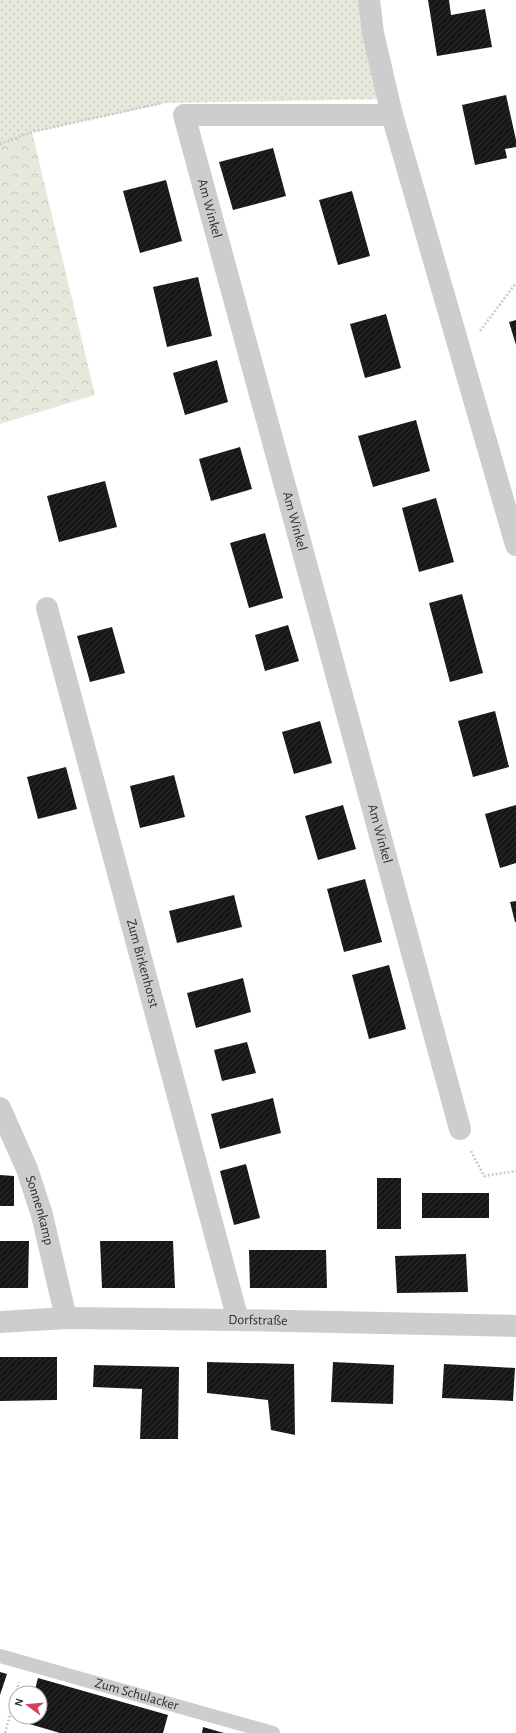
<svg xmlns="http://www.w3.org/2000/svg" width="516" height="1733" viewBox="0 0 516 1733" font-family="'Alegreya Sans',sans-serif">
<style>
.forest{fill:url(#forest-crowns)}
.garden{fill:url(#garden-dots)}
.building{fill:url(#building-hatch)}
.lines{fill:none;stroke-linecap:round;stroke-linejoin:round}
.path{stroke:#cacaca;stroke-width:2.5;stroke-dasharray:2 2;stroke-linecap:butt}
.service{stroke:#cdcdcd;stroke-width:14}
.minor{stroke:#cdcdcd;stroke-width:22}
.labels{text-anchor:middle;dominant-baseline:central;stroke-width:4;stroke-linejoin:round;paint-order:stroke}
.street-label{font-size:14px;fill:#303030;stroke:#fff}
</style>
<defs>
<pattern id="forest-crowns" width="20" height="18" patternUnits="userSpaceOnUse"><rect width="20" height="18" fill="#e5e9dc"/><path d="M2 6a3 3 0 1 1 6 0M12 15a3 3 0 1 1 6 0" fill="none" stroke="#c5c8bd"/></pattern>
<pattern id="garden-dots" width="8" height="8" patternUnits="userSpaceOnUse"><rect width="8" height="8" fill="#e5e9dc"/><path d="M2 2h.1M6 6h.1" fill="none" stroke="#c5c8bd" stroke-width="1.8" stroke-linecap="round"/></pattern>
<pattern id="building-hatch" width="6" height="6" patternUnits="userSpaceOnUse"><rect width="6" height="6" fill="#171717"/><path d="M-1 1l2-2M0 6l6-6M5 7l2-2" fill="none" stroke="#303030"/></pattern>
</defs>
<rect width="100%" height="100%" fill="#fff"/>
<polygon class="forest" points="5,0 165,103 32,132 95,395 0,424 0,1"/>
<polygon class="garden" points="0,0 369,0 388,99 165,103 32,132 0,144"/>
<g class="building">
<polygon points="428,0 449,0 451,15 485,9 492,47 437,56"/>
<polygon points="506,95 516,140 516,147 505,149 507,158 475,165 462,105"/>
<polygon points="273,148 286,196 233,210 219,162"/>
<polygon points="166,180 182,241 140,253 123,191"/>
<polygon points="352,191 370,256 338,265 319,200"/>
<polygon points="198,277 212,336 167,347 153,287"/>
<polygon points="386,314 401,368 365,378 350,324"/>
<polygon points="516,320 516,345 509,322"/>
<polygon points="217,360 228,402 185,415 173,373"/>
<polygon points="416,420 430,471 373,487 358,436"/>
<polygon points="240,447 252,489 211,501 199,459"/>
<polygon points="105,481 117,527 59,542 47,496"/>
<polygon points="436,498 454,562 419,572 402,508"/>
<polygon points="265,533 283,598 249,608 230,543"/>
<polygon points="462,594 483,673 450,682 429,603"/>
<polygon points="288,625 299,661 265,671 255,635"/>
<polygon points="112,627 125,673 90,682 77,636"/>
<polygon points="495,711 509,767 473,777 458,721"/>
<polygon points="320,721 332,763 294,774 282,732"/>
<polygon points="66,767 77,809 38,819 27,777"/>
<polygon points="174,775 185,817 140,828 130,786"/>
<polygon points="343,805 356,849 318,860 305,816"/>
<polygon points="516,805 516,863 500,868 485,814"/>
<polygon points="365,879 382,942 344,952 327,889"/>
<polygon points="234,895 242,927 177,943 169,911"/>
<polygon points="516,901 516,922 515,922 510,902"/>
<polygon points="389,965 406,1029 369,1039 352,975"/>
<polygon points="243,978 251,1012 196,1028 187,993"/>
<polygon points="247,1042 256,1073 222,1081 214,1050"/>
<polygon points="273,1098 281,1133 220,1149 211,1114"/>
<polygon points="246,1164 260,1218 234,1225 220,1171"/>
<polygon points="0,1175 14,1176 14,1206 0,1206"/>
<rect x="377" y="1178" width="24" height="51"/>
<rect x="422" y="1193" width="67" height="25"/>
<polygon points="0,1241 29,1241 28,1288 0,1288"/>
<polygon points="100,1241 173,1241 175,1288 102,1288"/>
<polygon points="249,1250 326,1250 327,1288 250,1288"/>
<polygon points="466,1254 468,1292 397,1293 395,1256"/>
<polygon points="0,1357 57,1357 57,1400 0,1401"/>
<polygon points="207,1362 294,1364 295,1435 271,1430 268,1400 207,1393"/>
<polygon points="333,1362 394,1365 393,1404 331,1402"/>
<polygon points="444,1364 515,1368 513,1401 442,1398"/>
<polygon points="94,1365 179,1367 178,1439 140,1439 142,1389 93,1387"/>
<polygon points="0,1672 7,1674 0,1695"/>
<polygon points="38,1678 168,1715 163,1733 60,1733 26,1723 27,1717 40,1717 40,1693 34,1693"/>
<polygon points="203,1727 224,1733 202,1733"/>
</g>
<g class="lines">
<g class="path">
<polyline points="0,144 32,132 162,103"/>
<polyline points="480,331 516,283"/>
<polyline points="471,1151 484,1176 516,1171"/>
<polyline points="5,1733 19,1682"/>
</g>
<path class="service" id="s1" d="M0,1656L273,1733"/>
<g class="minor">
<polyline points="369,0 373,33 392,115 516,545"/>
<path id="s2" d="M392,115H184L460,1129"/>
<path id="s3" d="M47,608L238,1320"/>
<path id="s4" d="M0,1108L27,1169L42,1215L66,1318"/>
<path id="s5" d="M0,1322L66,1318L238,1320L516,1326"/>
</g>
</g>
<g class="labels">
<g class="street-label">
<text stroke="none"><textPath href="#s2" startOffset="305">Am Winkel</textPath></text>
<text stroke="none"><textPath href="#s2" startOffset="629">Am Winkel</textPath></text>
<text stroke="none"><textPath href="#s2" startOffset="953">Am Winkel</textPath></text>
<text stroke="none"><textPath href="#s3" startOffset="368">Zum Birkenhorst</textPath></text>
<text stroke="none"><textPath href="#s4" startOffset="110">Sonnenkamp</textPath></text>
<text stroke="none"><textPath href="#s5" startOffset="258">Dorfstraße</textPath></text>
<text stroke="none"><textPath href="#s1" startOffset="142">Zum Schulacker</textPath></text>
</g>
</g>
<g transform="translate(28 1705) rotate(286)"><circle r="19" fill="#ffffff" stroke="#acacac"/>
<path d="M0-3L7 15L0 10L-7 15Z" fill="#db3e5d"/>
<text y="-6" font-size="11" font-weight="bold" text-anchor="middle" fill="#303030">N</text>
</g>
</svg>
